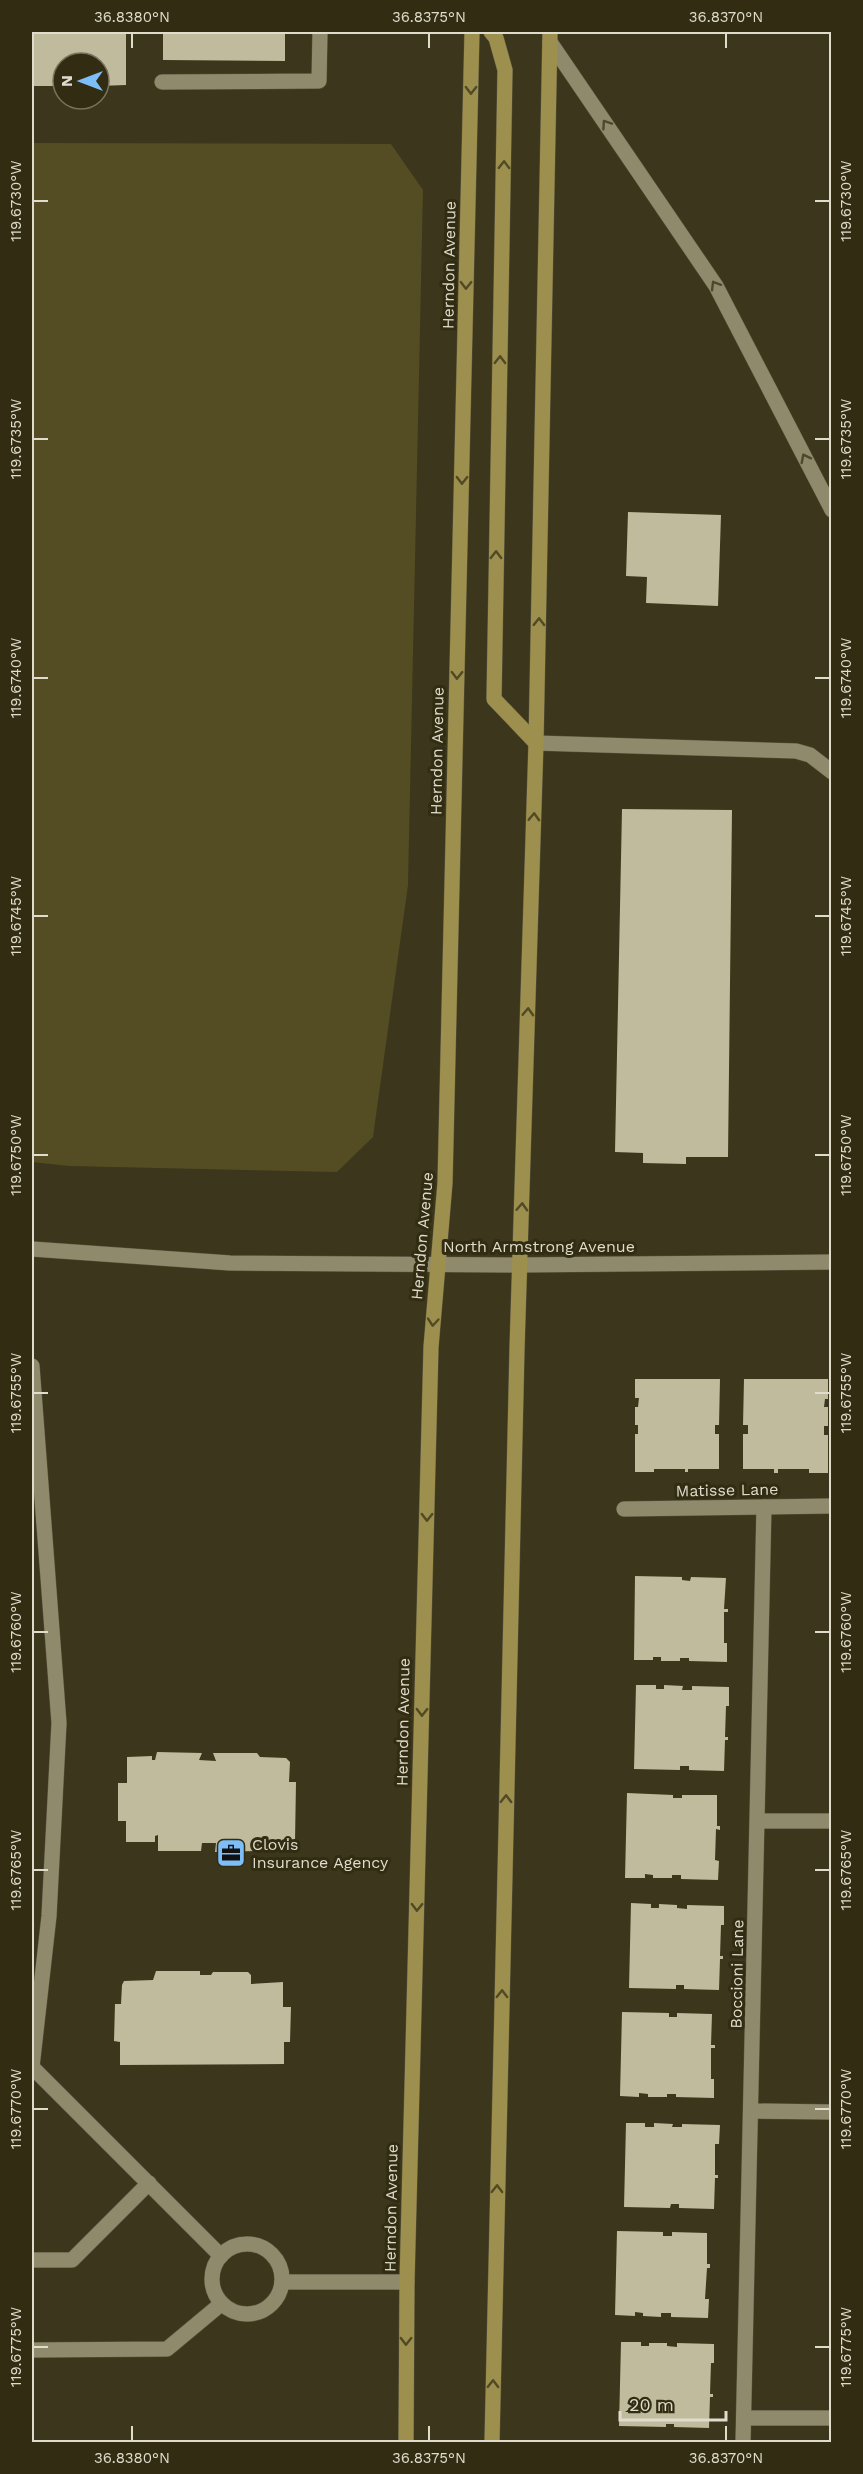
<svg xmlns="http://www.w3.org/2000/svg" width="863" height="2474" viewBox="0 0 863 2474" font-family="'Work Sans',sans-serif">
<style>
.green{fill:#544c22}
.building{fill:#c0bb9c}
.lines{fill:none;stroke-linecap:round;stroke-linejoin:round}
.lane-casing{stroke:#58533c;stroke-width:16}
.street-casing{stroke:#58533c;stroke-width:16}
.secondary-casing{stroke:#58533c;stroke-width:16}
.primary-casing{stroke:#58533c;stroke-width:16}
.lane{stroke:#908a6d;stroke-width:15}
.street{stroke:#908a6d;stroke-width:15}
.secondary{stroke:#908a6d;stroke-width:15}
.primary{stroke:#9d904e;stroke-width:15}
.oneway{stroke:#514a24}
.oneway2{stroke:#4e482d}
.ticks{fill:none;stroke:#dfdccc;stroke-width:2}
.labels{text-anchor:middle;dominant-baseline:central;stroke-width:6;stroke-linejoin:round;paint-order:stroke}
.street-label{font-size:16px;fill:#dfdccc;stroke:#312c12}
.poi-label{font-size:16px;fill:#dfdccc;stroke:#312c12;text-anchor:start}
.neatline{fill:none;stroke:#dfdccc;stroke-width:2}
.ticks-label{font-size:15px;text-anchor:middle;fill:#dfdccc}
</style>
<rect width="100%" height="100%" fill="#3c361c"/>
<polygon class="green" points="32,143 391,144 423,190 408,885 373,1137 337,1172 69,1166 32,1162"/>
<g class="building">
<polygon points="32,32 126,32 126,85 99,86 99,63 63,63 63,86 32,86"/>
<polygon points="163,32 285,32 285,61 163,60"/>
<polygon points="628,512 721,515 718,606 646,603 647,577 626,576"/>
<polygon points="622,809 732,810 728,1157 686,1157 686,1164 643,1163 643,1153 615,1152"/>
<polygon points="635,1379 720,1379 719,1425 715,1425 715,1434 719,1434 719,1469 688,1469 688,1472 685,1472 685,1469 654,1469 654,1472 635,1472 635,1434 638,1434 638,1425 635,1425 635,1407 638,1407 639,1398 635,1398"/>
<polygon points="744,1379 828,1379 828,1399 825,1399 824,1407 828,1407 828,1426 824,1426 824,1435 828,1435 828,1473 809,1473 809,1469 778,1469 778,1473 774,1473 774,1469 743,1469 743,1434 748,1434 748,1425 743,1425"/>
<polygon points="635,1576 682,1577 682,1580 690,1581 691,1577 726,1578 724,1609 728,1609 728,1612 724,1612 724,1643 727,1643 727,1662 689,1661 689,1658 680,1658 680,1661 661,1661 661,1657 653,1657 653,1660 634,1660"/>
<polygon points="636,1685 656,1685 656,1689 664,1689 664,1685 683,1686 682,1690 692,1690 692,1686 729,1687 729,1706 726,1706 725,1737 728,1737 728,1740 725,1740 724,1771 689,1770 689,1766 680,1766 680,1770 634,1769"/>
<polygon points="157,1752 202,1753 199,1760 216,1761 213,1753 257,1753 260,1757 286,1758 290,1762 289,1782 296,1782 295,1842 261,1841 259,1843 259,1851 215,1852 216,1843 202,1843 201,1851 158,1851 158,1835 155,1836 155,1842 126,1842 126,1821 118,1821 118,1783 127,1783 127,1757 152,1756 152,1760 155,1760"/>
<polygon points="627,1793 673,1795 673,1798 682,1798 682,1795 717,1795 717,1826 720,1826 720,1830 716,1829 715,1860 719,1861 718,1880 681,1879 681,1875 672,1875 672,1878 653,1878 653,1875 645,1874 645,1878 625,1878"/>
<polygon points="631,1903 651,1904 651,1908 659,1908 659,1904 677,1905 677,1908 687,1909 687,1905 724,1906 724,1925 721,1925 720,1956 723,1956 723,1959 720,1959 719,1990 684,1989 684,1985 676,1985 676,1989 629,1988"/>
<polygon points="156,1971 200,1971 200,1975 211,1975 213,1972 248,1972 251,1975 251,1984 283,1982 283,2007 291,2007 290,2042 284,2042 284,2064 120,2065 120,2042 114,2041 115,2004 121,2004 122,1985 124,1981 153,1980"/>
<polygon points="622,2012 669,2013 669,2017 677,2017 677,2013 712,2014 711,2045 715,2045 715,2048 711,2048 711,2079 714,2079 714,2098 676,2097 676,2094 667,2094 667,2097 648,2097 648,2094 639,2093 639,2097 620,2096"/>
<polygon points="626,2123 645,2123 645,2127 654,2127 654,2123 673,2124 672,2127 682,2127 682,2124 720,2125 719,2144 715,2144 715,2175 718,2175 718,2178 715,2178 714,2209 679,2208 679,2204 671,2204 670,2208 624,2207"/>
<polygon points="617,2231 663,2232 663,2236 672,2236 672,2232 707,2233 707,2264 710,2264 710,2268 707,2268 705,2299 709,2299 708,2318 671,2317 671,2313 661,2313 661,2317 643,2316 643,2313 635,2312 635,2316 615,2315"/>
<polygon points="621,2342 641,2342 641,2346 649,2346 649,2343 667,2343 667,2346 677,2347 677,2343 714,2344 714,2363 711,2363 710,2394 713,2394 713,2397 710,2397 709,2428 674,2427 674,2424 666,2424 666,2427 619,2426"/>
</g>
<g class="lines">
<g class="lane-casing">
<g id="lane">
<polyline points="162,82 319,81 320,32"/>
<polyline points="536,743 796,751 810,755 832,772"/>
<polyline points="32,1366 59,1723 49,1916 32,2067 221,2256"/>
<polyline points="758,1821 832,1821"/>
<circle cx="247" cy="2279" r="35"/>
<polyline points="32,2260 72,2260 149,2183"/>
<polyline points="282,2282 407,2282"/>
<polyline points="32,2350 167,2349 221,2304"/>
</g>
</g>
<g class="street-casing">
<g id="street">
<polyline points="624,1509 832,1506"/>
<polyline points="752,2111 832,2112"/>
<polyline points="744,2418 832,2418"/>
<polyline points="743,2442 764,1507"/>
</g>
</g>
<g class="secondary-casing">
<g id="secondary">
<polyline points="550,42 716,286 832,510"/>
<polyline points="32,1249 230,1263 519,1265 832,1262"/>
</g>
</g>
<g class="primary-casing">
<g id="primary">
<polyline points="491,32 496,38 505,70 494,699 536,743"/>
<polyline points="406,2442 407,2282 431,1347 445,1183 472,32"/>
<polyline points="492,2442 517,1349 536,743 550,32"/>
</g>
</g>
<use href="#lane" class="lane"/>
<use href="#street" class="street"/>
<use href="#secondary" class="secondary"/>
<use href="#primary" class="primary"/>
</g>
<defs><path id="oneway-chevron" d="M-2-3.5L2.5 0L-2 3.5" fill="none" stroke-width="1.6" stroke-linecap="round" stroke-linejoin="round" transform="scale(1.5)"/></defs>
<g class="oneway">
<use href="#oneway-chevron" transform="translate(471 90) rotate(91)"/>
<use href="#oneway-chevron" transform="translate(504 165) rotate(-89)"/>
<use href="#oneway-chevron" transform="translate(466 285) rotate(91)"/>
<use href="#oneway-chevron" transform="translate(500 360) rotate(-89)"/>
<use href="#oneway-chevron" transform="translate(462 480) rotate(91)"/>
<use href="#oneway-chevron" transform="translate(496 555) rotate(-89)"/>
<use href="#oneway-chevron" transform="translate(539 622) rotate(-89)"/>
<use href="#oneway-chevron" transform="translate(457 675) rotate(91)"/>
<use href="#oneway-chevron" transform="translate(534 817) rotate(-88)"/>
<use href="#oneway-chevron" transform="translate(528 1012) rotate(-88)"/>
<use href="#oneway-chevron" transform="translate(522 1207) rotate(-87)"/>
<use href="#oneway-chevron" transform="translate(433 1322) rotate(95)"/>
<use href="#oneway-chevron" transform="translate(427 1517) rotate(91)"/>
<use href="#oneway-chevron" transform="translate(422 1712) rotate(91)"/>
<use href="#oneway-chevron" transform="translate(506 1799) rotate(-89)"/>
<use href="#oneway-chevron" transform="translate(417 1907) rotate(91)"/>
<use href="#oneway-chevron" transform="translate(502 1994) rotate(-89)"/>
<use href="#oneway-chevron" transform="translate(497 2189) rotate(-89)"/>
<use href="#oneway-chevron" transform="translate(406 2341) rotate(91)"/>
<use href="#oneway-chevron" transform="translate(493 2384) rotate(-89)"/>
</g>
<g class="oneway2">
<use href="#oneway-chevron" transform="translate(606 124) rotate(-124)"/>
<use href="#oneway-chevron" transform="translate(715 285) rotate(-121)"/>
<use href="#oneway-chevron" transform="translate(805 458) rotate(-117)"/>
</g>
<path class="ticks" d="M132,33V48M429,33V48M726,33V48M33,201H48M815,201H830M33,439H48M815,439H830M33,678H48M815,678H830M33,916H48M815,916H830M33,1155H48M815,1155H830M33,1393H48M815,1393H830M33,1632H48M815,1632H830M33,1870H48M815,1870H830M33,2109H48M815,2109H830M33,2347H48M815,2347H830M132,2426V2441M429,2426V2441M726,2426V2441"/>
<defs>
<g id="office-square" transform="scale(1.5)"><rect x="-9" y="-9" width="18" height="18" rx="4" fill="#7dbef9" stroke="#312c12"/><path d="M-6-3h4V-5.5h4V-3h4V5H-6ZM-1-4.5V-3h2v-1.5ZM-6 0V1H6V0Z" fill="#111"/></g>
</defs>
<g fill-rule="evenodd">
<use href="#office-square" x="231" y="1853"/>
</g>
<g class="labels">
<g class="street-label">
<text transform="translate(449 265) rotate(-89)">Herndon Avenue</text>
<text transform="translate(437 751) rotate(-89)">Herndon Avenue</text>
<text transform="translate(422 1236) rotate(-85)">Herndon Avenue</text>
<text x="539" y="1246">North Armstrong Avenue</text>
<text transform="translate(727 1490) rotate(-1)">Matisse Lane</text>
<text transform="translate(403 1722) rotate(-89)">Herndon Avenue</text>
<text transform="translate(737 1974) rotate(-89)">Boccioni Lane</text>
<text transform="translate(391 2208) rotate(-89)">Herndon Avenue</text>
</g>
<g class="poi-label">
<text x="252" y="1844">Clovis<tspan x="252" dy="18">Insurance Agency</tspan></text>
</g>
</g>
<rect width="863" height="2474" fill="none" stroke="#312c12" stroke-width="66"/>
<g transform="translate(81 81) rotate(270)"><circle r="28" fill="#312c12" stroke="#77725c" stroke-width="1.5"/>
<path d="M0-4.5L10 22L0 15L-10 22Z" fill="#7dbef9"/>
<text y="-9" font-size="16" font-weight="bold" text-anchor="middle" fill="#dfdccc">N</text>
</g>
<path d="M620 2411v9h106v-9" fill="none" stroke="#dfdccc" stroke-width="3"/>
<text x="629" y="2411" font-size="18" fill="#dfdccc" stroke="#312c12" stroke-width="4.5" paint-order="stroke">20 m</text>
<rect x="33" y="33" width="797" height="2408" class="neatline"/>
<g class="ticks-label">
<text x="132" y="22">36.8380°N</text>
<text x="429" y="22">36.8375°N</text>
<text x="726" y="22">36.8370°N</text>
<text transform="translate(846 201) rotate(-90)" y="5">119.6730°W</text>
<text transform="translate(16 201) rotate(-90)" y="5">119.6730°W</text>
<text transform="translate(846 439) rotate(-90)" y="5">119.6735°W</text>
<text transform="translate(16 439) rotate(-90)" y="5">119.6735°W</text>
<text transform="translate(846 678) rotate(-90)" y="5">119.6740°W</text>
<text transform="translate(16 678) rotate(-90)" y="5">119.6740°W</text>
<text transform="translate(846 916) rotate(-90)" y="5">119.6745°W</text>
<text transform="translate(16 916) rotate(-90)" y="5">119.6745°W</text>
<text transform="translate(846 1155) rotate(-90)" y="5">119.6750°W</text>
<text transform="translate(16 1155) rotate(-90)" y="5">119.6750°W</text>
<text transform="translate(846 1393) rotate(-90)" y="5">119.6755°W</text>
<text transform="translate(16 1393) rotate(-90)" y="5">119.6755°W</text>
<text transform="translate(846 1632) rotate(-90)" y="5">119.6760°W</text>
<text transform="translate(16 1632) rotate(-90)" y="5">119.6760°W</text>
<text transform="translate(846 1870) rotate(-90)" y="5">119.6765°W</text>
<text transform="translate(16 1870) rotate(-90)" y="5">119.6765°W</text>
<text transform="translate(846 2109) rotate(-90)" y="5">119.6770°W</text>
<text transform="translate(16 2109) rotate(-90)" y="5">119.6770°W</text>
<text transform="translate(16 2347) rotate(-90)" y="5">119.6775°W</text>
<text transform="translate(846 2347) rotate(-90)" y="5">119.6775°W</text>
<text x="132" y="2463">36.8380°N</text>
<text x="429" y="2463">36.8375°N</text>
<text x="726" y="2463">36.8370°N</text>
</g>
</svg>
